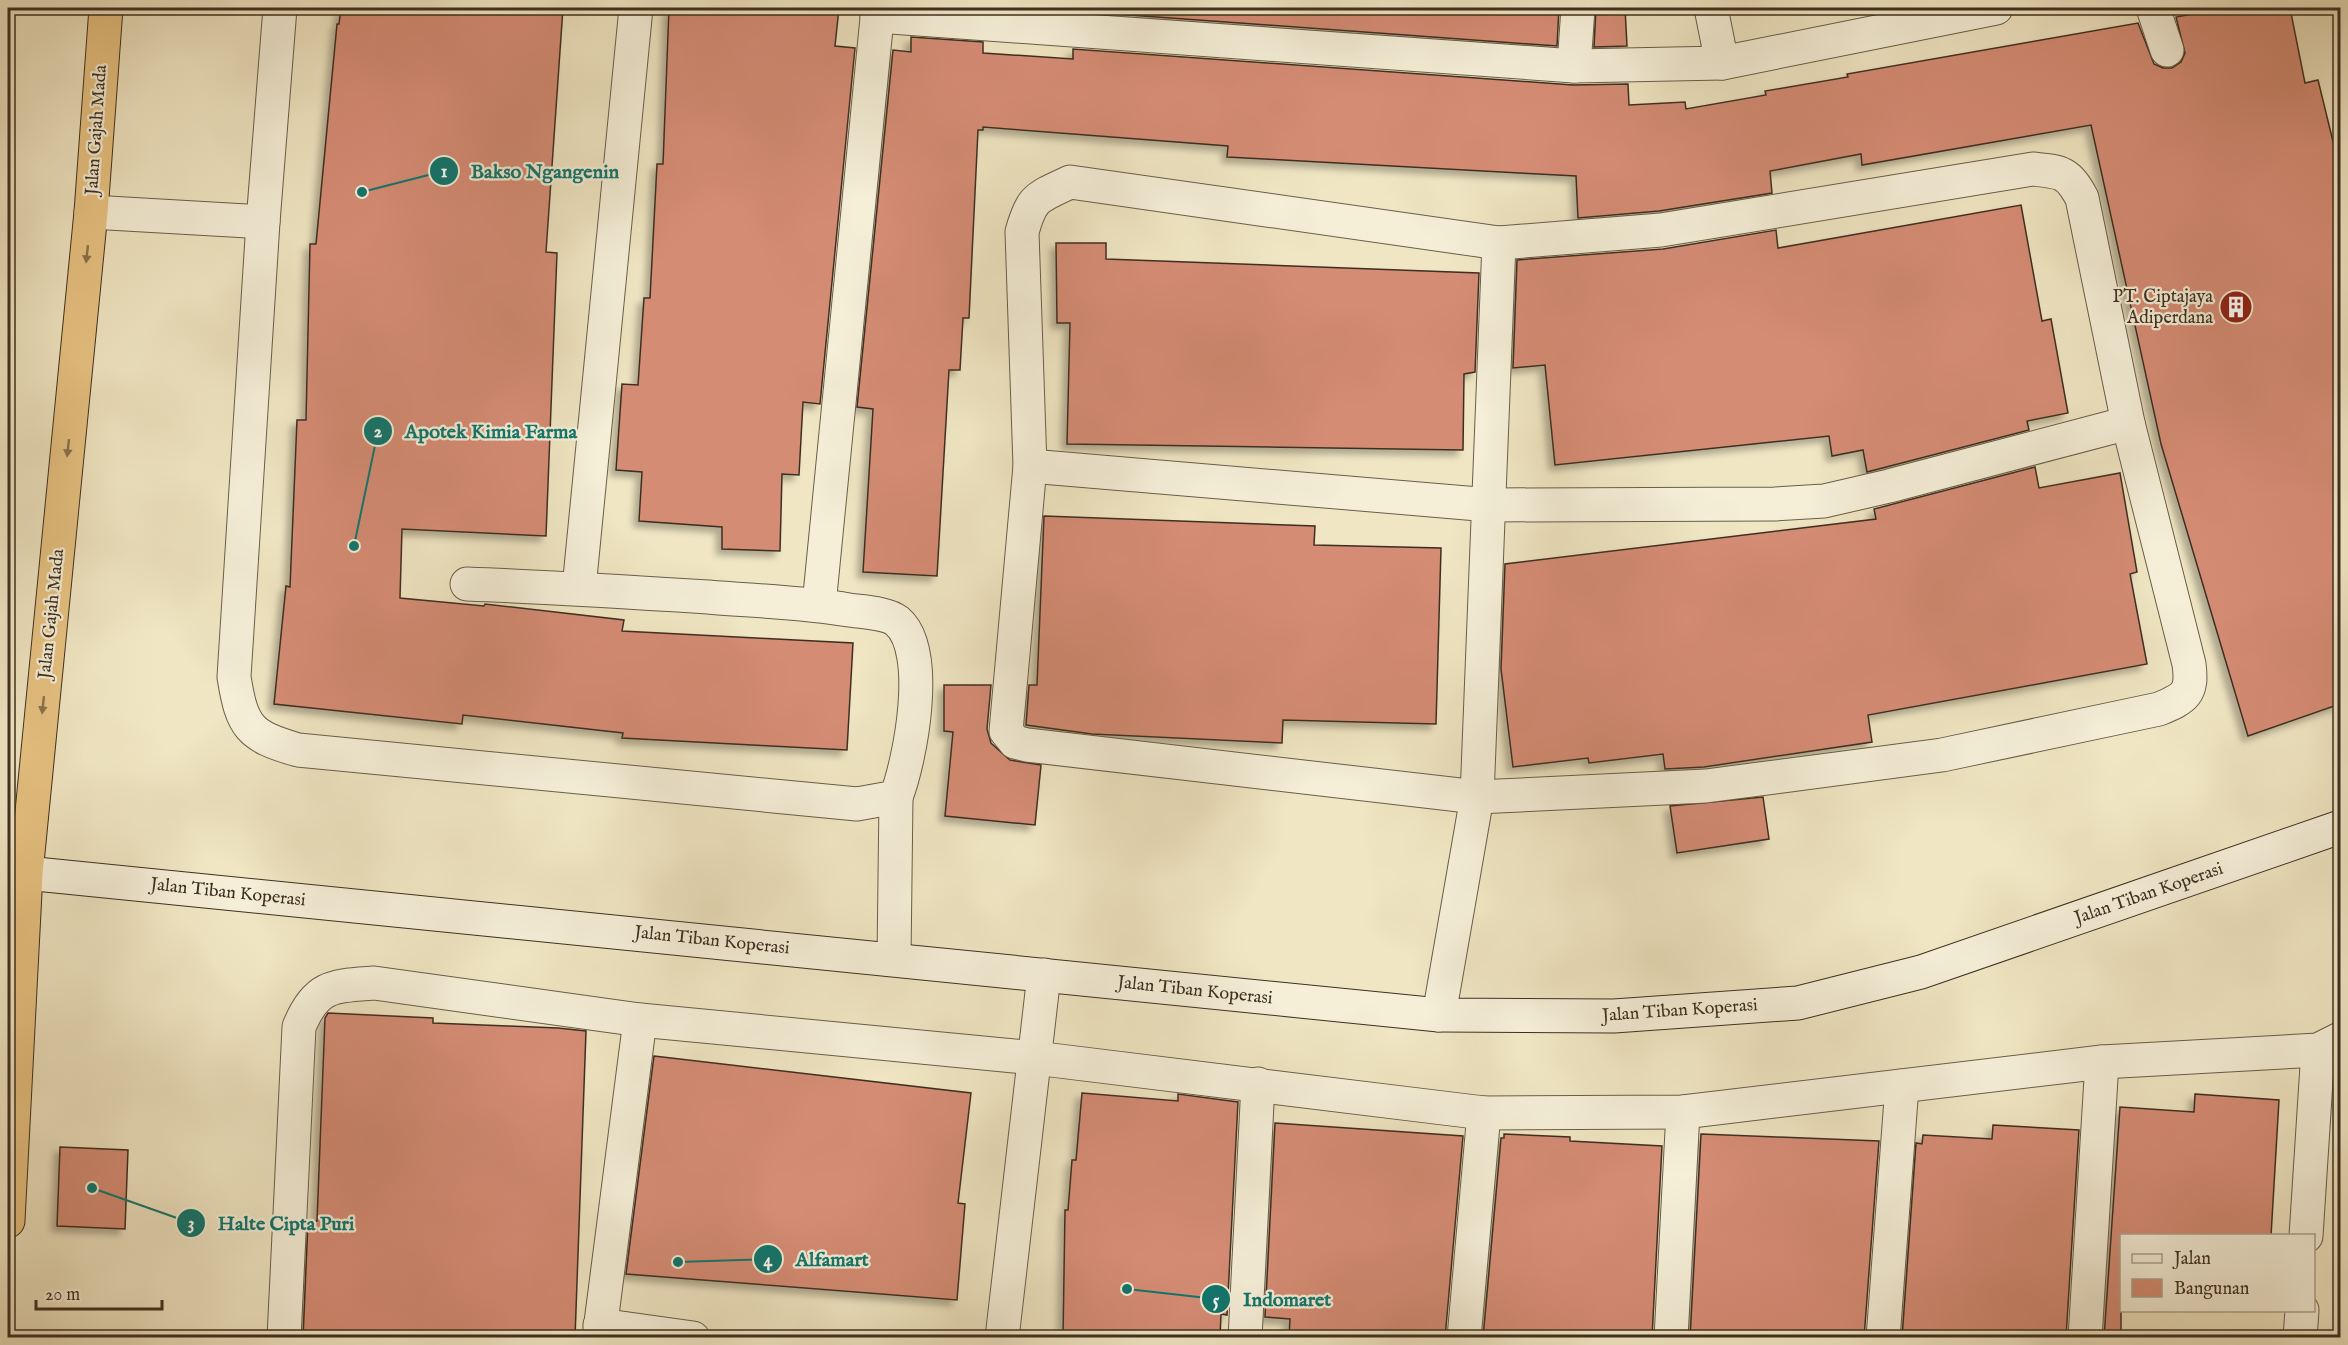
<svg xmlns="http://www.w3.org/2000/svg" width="2348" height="1345" viewBox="0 0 2348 1345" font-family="'IM FELL English',serif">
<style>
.building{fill:#d58c74;stroke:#3e2f21;stroke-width:1.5;filter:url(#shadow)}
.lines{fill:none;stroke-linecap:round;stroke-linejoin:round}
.street-casing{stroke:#6a5d4a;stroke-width:35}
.secondary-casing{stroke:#3e2f21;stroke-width:35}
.highway-casing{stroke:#3e2f21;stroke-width:35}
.street{stroke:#f5efd8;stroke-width:33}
.secondary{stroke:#f5efd8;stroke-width:33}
.highway{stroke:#e8c382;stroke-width:33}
.oneway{fill:#8a724d}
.labels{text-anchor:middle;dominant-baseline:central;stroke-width:4.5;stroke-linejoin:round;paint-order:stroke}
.street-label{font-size:18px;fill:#3e2f21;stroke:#f5efd8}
.poi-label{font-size:18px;fill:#3e2f21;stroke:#f5efd8;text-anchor:end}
.leader{fill:none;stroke:#0f766e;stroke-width:2}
.callout-dot{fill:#0f766e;stroke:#f5efd8;stroke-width:2}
.mark-label{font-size:18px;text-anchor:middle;font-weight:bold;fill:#fff}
.callout-label{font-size:20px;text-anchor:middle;font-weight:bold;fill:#0f766e;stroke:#f5efd8;stroke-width:4.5;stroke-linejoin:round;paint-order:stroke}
</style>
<defs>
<filter id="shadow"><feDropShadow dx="-5.5" dy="5.5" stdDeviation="3" flood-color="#0004"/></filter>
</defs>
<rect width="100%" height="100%" fill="#f0e6c3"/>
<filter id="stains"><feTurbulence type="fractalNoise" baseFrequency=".00333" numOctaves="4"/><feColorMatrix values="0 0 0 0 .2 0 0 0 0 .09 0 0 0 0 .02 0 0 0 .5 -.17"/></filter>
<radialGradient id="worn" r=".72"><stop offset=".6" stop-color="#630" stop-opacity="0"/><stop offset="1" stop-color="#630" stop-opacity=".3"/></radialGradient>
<g class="building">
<polygon points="341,8 563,8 546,252 557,253 546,536 402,529 400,598 484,606 485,604 624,620 622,631 853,643 847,750 622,738 623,733 463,715 462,724 274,704 286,586 290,587 297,420 306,420 310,244 316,244 337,24 339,24"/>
<polygon points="669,8 839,8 835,46 855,48 820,404 803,402 799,475 782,474 780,551 722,549 722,527 639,521 642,472 616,470 622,384 638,385 644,298 650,298 657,164 663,164"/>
<polygon points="1074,8 1559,8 1557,46 1074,11"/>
<polygon points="1596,8 1625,8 1627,46 1594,47"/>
<polygon points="2192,8 2290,8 2305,83 2318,80 2340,170 2340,704 2248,736 2161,444 2091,125 1862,165 1861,154 1770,171 1772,193 1659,211 1578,218 1576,176 1227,157 1228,146 983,127 983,130 978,130 969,318 963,318 960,370 949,370 937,576 863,572 873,409 857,407 893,50 911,52 911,37 983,42 983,53 1073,59 1073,49 1573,85 1628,84 1629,105 1685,102 1686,109 1766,95 1765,91 1848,77 1847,74 2138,23 2154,64 2163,68 2172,68 2181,62 2185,53 2176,17 2193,14"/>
<polygon points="2021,205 2042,321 2051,319 2068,413 2027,421 2029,430 1867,472 1863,450 1832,456 1829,436 1555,465 1545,365 1513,368 1517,260 1663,249 1776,230 1778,248"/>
<polygon points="1056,243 1106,243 1106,259 1479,273 1475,372 1464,374 1463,450 1067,444 1070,323 1057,323"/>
<polygon points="2035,467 2039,488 2120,473 2137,572 2130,574 2147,664 1868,715 1872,742 1704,767 1665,769 1663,754 1589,763 1588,758 1513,767 1501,669 1505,564 1876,519 1874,509"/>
<polygon points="1044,516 1315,526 1314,545 1441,548 1436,724 1283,720 1282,743 1092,734 1026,725 1029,685 1037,685"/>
<polygon points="944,685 991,685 987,729 991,743 1010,760 1041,765 1035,825 945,816 953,732 944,731"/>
<polygon points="1763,797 1769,839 1677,853 1670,806"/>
<polygon points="328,1013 433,1018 433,1023 558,1028 586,1031 575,1338 303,1338 308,1221 317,1221 325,1018"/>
<polygon points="654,1056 971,1093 958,1203 965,1204 957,1300 626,1274"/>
<polygon points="1082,1093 1178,1101 1178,1094 1238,1102 1227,1315 1221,1314 1220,1338 1063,1338 1065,1210 1068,1210 1072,1160 1076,1160"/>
<polygon points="2195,1094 2279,1100 2271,1236 2121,1236 2121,1338 2104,1338 2120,1107 2194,1112"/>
<polygon points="1275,1123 1463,1136 1445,1338 1289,1338 1290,1319 1265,1317"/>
<polygon points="1993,1125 2079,1130 2066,1338 1902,1338 1916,1143 1922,1144 1923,1135 1992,1139"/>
<polygon points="1504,1134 1570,1137 1570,1141 1662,1146 1652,1338 1483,1338 1501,1138 1504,1138"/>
<polygon points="1701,1134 1879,1141 1864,1338 1690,1338"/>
<polygon points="60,1147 128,1150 125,1229 57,1226"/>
</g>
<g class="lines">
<g class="street-casing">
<g id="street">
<path d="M280,8L263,222L234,677C242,727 249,736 298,750L857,804L896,797C910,761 932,650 897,621C887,613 862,612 849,610C802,602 755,601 708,597C628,592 547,587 467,584"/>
<polyline points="1711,8 1722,63"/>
<polyline points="2153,8 2167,50"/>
<polyline points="877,16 1574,66 1722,63 1996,8"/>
<polyline points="1574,66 1578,8"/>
<path d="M2033,169C2062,172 2068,172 2082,198L2128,423L2189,664C2193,694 2185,698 2159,709L1942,755L1706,786L1477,797L1027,745L1015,742L1006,731L1030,466L1022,232C1032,196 1037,198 1070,182L1499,243L1661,230Z"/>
<polyline points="91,212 263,222"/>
<polyline points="1030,466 1490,505 1775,504 1824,501 1889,486 2128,423"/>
<polyline points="579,588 636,8"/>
<polyline points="819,605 878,8"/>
<polyline points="894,959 896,797"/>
<polyline points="1439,1015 1477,797 1499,243"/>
<polyline points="2306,1236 2318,1050"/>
<polyline points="600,1325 693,1338"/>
<path d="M284,1338L299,1027C316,985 333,986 374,983L640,1020L1035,1058L1484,1113L1683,1112L2102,1062L2318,1050L2340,1039"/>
<polyline points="599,1338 640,1020"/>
<polyline points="1002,1338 1044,975"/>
<polyline points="1245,1338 1258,1084"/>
<polyline points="1464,1338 1484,1113"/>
<polyline points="1671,1338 1683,1112"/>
<polyline points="1883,1338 1902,1086"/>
<polyline points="2085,1338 2102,1062"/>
<polyline points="2300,1338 2302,1310"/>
</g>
</g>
<g class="secondary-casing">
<polyline id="secondary" points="26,873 1439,1015 1614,1016 1798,1003 1921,972 2340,827"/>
</g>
<g class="highway-casing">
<polyline id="highway" points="8,1221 26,873 91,212 106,8"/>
</g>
<use href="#street" class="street"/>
<use href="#secondary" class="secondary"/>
<use href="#highway" class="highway"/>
</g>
<defs><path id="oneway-solid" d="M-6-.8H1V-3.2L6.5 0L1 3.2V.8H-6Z" transform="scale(1.5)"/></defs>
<g class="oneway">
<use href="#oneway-solid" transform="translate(87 254) rotate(96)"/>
<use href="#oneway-solid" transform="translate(68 448) rotate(96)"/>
<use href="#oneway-solid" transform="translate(43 705) rotate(96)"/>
</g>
<defs>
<g id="building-disc" transform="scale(1.725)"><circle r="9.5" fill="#8f2418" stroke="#f5efd8"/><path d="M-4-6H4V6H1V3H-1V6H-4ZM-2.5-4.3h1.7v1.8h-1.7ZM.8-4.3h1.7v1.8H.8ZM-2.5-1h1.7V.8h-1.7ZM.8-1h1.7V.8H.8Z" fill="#fff"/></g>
</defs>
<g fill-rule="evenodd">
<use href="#building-disc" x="2236" y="307"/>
</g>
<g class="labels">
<g class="street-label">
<text transform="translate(97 130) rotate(-86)">Jalan Gajah Mada</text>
<text transform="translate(52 614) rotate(-84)">Jalan Gajah Mada</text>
<text transform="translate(228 893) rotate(6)">Jalan Tiban Koperasi</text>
<text transform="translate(2149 894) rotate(-19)">Jalan Tiban Koperasi</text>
<text transform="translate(712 941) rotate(6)">Jalan Tiban Koperasi</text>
<text transform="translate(1195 991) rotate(6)">Jalan Tiban Koperasi</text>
<text transform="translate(1680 1011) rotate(-4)">Jalan Tiban Koperasi</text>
</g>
<g class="poi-label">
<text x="2213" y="297">PT. Ciptajaya<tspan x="2213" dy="21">Adiperdana</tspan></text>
</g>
</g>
<path class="leader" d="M362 192L444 171M354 546L378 431M92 1188L191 1223M678 1262L768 1259M1127 1289L1216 1299"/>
<g class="callout-dot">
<circle cx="362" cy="192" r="6"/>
<circle cx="354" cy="546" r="6"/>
<circle cx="92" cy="1188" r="6"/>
<circle cx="678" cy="1262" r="6"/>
<circle cx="1127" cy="1289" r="6"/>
<circle cx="444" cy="171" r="15"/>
<circle cx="378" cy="431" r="15"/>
<circle cx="191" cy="1223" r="15"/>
<circle cx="768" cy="1259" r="15"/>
<circle cx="1216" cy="1299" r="15"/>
</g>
<g class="mark-label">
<text x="444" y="177">1</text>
<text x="378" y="437">2</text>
<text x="191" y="1229">3</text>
<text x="768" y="1266">4</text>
<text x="1216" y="1306">5</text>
</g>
<g class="callout-label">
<text x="545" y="178">Bakso Ngangenin</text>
<text x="491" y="438">Apotek Kimia Farma</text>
<text x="286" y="1230">Halte Cipta Puri</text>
<text x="832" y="1266">Alfamart</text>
<text x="1287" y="1306">Indomaret</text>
</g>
<rect width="2348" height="1345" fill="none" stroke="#f0e6c3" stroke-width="30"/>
<rect x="9" y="9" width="2330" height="1327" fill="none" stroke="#3e2f21" stroke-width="3"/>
<rect x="15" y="15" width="2318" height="1315" fill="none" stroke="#3e2f21" stroke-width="1.5"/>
<rect x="2120" y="1234" width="195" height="78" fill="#f5efd8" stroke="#aca28f" stroke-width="1.5"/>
<rect x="2132" y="1254" width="30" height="9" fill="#f5efd8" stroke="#aca28f" stroke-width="1.5"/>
<text x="2174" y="1264" font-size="18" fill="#3e2f21">Jalan</text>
<rect x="2132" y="1279" width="30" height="18" fill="#d58c74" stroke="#aca28f" stroke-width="1.5"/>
<text x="2174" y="1294" font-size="18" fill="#3e2f21">Bangunan</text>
<path d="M36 1300v9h126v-9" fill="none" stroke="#3e2f21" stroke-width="3"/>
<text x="45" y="1300" font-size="18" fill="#3e2f21" stroke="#f5efd8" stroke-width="4.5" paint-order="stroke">20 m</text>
<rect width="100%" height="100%" filter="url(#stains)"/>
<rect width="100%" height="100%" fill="url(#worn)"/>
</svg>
